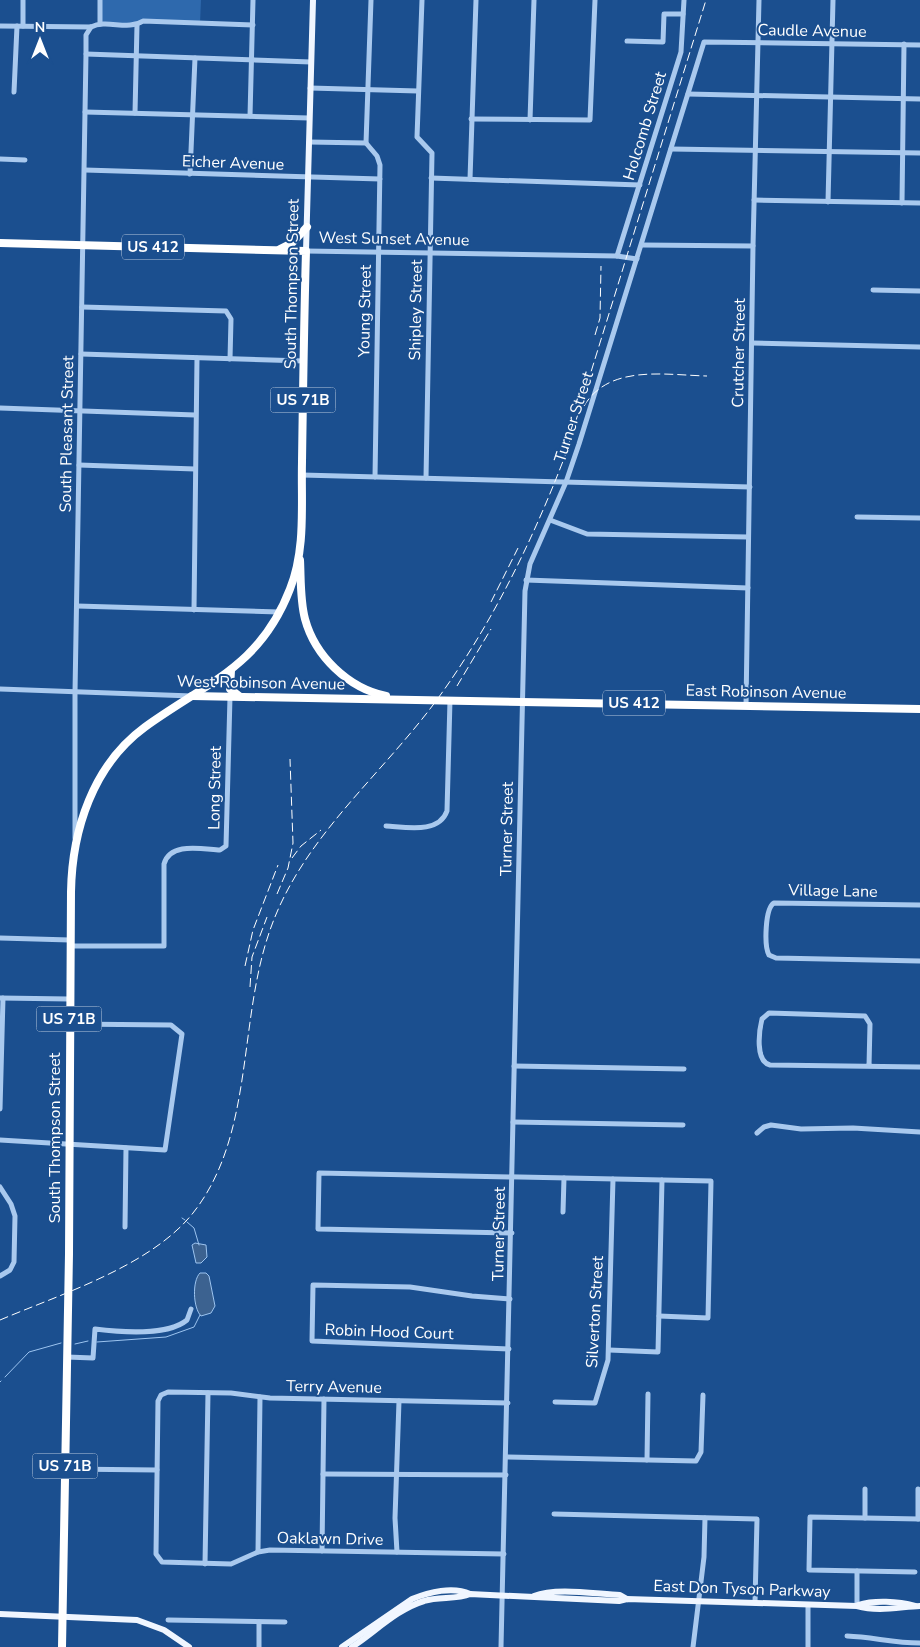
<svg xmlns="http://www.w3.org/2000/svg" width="920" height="1647" viewBox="0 0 920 1647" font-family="'Nunito Sans',sans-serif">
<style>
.green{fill:#2e69ad}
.water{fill:#3c6290;stroke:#9cc4f0}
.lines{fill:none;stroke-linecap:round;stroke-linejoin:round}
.stream{stroke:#9cc4f0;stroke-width:1}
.minor{stroke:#a9c9ee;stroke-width:5}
.major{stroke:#f0f6ff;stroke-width:6}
.highway{stroke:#fff;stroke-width:8}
.rail{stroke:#fff;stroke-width:1;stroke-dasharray:9 4;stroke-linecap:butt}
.labels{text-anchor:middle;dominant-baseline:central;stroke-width:4;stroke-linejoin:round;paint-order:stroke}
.shield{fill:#1b4f8f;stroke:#bbcadd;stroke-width:1}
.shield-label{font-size:15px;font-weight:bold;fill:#fff}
.street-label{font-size:16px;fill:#fff;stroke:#1b4f8f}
</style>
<rect width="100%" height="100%" fill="#1b4f8f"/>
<polygon class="green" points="100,0 201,0 200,24 143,21 137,25 100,24"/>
<g class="water">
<polygon points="195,1243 206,1245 207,1257 201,1263 196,1263 192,1245"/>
<path d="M200,1273H206L209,1276L215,1306L211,1313L201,1316C193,1308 192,1281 200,1273Z"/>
</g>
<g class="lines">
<g class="stream">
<polyline points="182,1218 185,1220"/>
<polyline points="187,1222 194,1228 199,1245"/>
<polyline points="97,1342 166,1337 194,1327 200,1315"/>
<polyline points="75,1344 88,1341"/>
<polyline points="5,1377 29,1352 61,1343"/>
<polyline points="0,1382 1,1381"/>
</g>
<g class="minor">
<polyline points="371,0 366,143 377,156 380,165 375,477"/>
<polyline points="422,0 417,137 432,153 426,478"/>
<polyline points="100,24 100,0"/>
<path d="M0,26L91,27C107,19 128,31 143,21L253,25"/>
<polyline points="23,26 23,0"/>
<polyline points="627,41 663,42 664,14 683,14"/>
<polyline points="86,54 311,62"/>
<polyline points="310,88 418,91"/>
<polyline points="14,92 17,26"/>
<polyline points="688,94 920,99"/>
<polyline points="85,112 309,118"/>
<polyline points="135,113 137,25"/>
<polyline points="250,116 253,0"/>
<polyline points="471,119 590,120 595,0"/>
<polyline points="530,120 534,0"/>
<polyline points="309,142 366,143"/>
<polyline points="671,149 920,153"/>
<polyline points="0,159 25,160"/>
<polyline points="85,170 380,179"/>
<polyline points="190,174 195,58"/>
<polyline points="431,178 640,185"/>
<polyline points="470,179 476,0"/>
<polyline points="754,200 920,203"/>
<polyline points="828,202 833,0"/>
<polyline points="902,203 904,44"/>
<polyline points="642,245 753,246"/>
<polyline points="306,251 617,256 637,259"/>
<polyline points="617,256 681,52 684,0"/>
<polyline points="873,290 920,291"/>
<polyline points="82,307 226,311 231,319 230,359"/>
<polyline points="752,343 920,347"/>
<polyline points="81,354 304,361"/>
<polyline points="0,408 195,415"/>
<polyline points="79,465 195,469"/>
<polyline points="302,475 750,487"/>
<polyline points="857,517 920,518"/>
<polyline points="550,520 587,534 748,537"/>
<polyline points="526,580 748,588"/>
<polyline points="77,606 279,612"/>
<polyline points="194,610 197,358"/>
<polyline points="0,689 192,696"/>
<polyline points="746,706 753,246 759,0"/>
<path d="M386,826C406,827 439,834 447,811L450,700"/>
<polyline points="75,838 75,692 86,54 86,35 91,27"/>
<path d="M920,905L774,903C765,908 764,946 769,955L776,958L920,961"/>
<polyline points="0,938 70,940"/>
<path d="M70,946H164V864C170,842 201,849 220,850L226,846L230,697"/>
<polyline points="0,998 69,999"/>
<polyline points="514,1066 684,1069"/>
<path d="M869,1066L870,1024L865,1016L769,1013L762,1019C759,1031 755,1061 770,1065L920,1067"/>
<polyline points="0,1109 3,998"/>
<polyline points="513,1122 683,1125"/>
<polyline points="757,1133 764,1127 771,1125 801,1129 853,1128 920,1132"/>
<polyline points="0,1140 165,1150 182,1034 171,1025 69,1024"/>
<polyline points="0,1187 11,1204 15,1216 14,1262 10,1270 0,1276"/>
<polyline points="563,1212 564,1178"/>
<polyline points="125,1227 126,1148"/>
<polyline points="512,1233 318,1229 319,1173 711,1181 708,1318 659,1316"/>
<polyline points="509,1349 312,1341 313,1285 410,1287 472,1296 510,1299"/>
<polyline points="609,1350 658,1352 662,1180"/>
<path d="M67,1357L93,1358L95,1329C119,1332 168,1336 187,1320L191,1309"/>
<polyline points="555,1402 595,1403 608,1360 613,1179"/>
<polyline points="507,1457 696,1461 701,1452 703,1395"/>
<polyline points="647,1460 648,1394"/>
<polyline points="65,1469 157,1470"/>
<polyline points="323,1474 506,1475"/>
<polyline points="554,1514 757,1519 755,1603"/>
<polyline points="865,1518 865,1489"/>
<polyline points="918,1519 918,1489"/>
<polyline points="322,1551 324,1399"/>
<polyline points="258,1552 260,1397"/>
<polyline points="397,1552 395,1518 399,1401"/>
<polyline points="504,1554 270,1550 258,1552 231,1564 162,1562 156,1554 158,1401 161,1395 168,1392 231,1393 270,1398 508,1403"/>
<polyline points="205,1564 208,1393"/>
<polyline points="915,1572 809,1570 810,1517 920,1519"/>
<polyline points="857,1606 857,1571"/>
<polyline points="168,1620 285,1622"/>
<path d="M847,1636C873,1637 893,1643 920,1643"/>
<polyline points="259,1647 259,1622"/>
<polyline points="501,1647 525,591 530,564 566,482 579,444 704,42 920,45"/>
<polyline points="693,1647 704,1557 705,1518"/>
<polyline points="808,1647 808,1605"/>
</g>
<g class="major">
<polyline points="306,251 313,0"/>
<path d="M534,1596C556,1587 596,1594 620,1595L627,1599"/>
<path d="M858,1605C874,1600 898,1601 915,1606"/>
<polyline points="0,1614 137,1620 164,1630 189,1647"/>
<path d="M342,1647L412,1599C429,1592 453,1586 470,1594"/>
<path d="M352,1647C375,1632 397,1609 424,1601C439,1596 456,1600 470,1594L619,1601L627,1599L857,1606C878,1612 899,1607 920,1606"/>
</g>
<g class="highway">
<path d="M0,243L306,251C304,321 303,392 302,462C301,504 306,549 290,589C260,667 207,682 145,727C93,765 72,830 71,892L69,1254L62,1647"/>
<polyline points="280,249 292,243 307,227"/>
<path d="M300,560C301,579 300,600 305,619C315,656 348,688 386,696"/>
<polyline points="231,670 230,689 239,696"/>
<polyline points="192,696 920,709"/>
</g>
<g class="rail">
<polyline points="595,335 600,318 601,266"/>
<path d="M584,406C609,364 665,375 707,376"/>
<polyline points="491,602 518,548"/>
<polyline points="457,686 491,629"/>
<polyline points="292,858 301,846 321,830"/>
<polyline points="277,894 288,868 293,843 290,759"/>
<polyline points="245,966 253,930 278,865"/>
<polyline points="250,987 252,957 267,917"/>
<path d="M0,1320C61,1294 151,1266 193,1213C254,1136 238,1024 269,933C300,840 379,778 436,701C491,626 532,542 565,456L706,0"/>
</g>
</g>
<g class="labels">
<g class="shield">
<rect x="122" y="234.5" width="62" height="25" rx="4"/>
<rect x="270.5" y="387.5" width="65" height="25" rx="4"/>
<rect x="603" y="690.5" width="62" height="25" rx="4"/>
<rect x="36.5" y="1006.5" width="65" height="25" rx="4"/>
<rect x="32.5" y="1453.5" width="65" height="25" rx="4"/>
</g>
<g class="shield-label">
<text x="153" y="247">US 412</text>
<text x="303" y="400">US 71B</text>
<text x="634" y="703">US 412</text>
<text x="69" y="1019">US 71B</text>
<text x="65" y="1466">US 71B</text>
</g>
<g class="street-label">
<text transform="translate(812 31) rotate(1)">Caudle Avenue</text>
<text transform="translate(645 126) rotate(-73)">Holcomb Street</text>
<text transform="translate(233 163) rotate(2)">Eicher Avenue</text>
<text transform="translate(394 239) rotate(1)">West Sunset Avenue</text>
<text transform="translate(292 284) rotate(-89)">South Thompson Street</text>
<text transform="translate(416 310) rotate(-89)">Shipley Street</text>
<text transform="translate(365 311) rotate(-89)">Young Street</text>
<text transform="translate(739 353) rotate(-89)">Crutcher Street</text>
<text transform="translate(574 417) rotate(-72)">Turner Street</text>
<text transform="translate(67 434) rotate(-89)">South Pleasant Street</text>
<text transform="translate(261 683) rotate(1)">West Robinson Avenue</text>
<text transform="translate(766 692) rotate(1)">East Robinson Avenue</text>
<text transform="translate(215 788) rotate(-89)">Long Street</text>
<text transform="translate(507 829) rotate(-89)">Turner Street</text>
<text transform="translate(833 891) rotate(1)">Village Lane</text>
<text transform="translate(55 1138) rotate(-90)">South Thompson Street</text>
<text transform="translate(499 1234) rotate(-89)">Turner Street</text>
<text transform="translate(595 1312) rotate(-87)">Silverton Street</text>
<text transform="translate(389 1332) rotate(2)">Robin Hood Court</text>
<text transform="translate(334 1387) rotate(1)">Terry Avenue</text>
<text transform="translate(330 1539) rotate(1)">Oaklawn Drive</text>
<text transform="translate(742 1589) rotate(2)">East Don Tyson Parkway</text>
</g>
</g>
<g transform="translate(40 40)" stroke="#1b4f8f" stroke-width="4" paint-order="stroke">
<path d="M0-4L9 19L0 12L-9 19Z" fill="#ffffff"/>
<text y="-8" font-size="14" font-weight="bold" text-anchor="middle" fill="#ffffff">N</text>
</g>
</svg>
